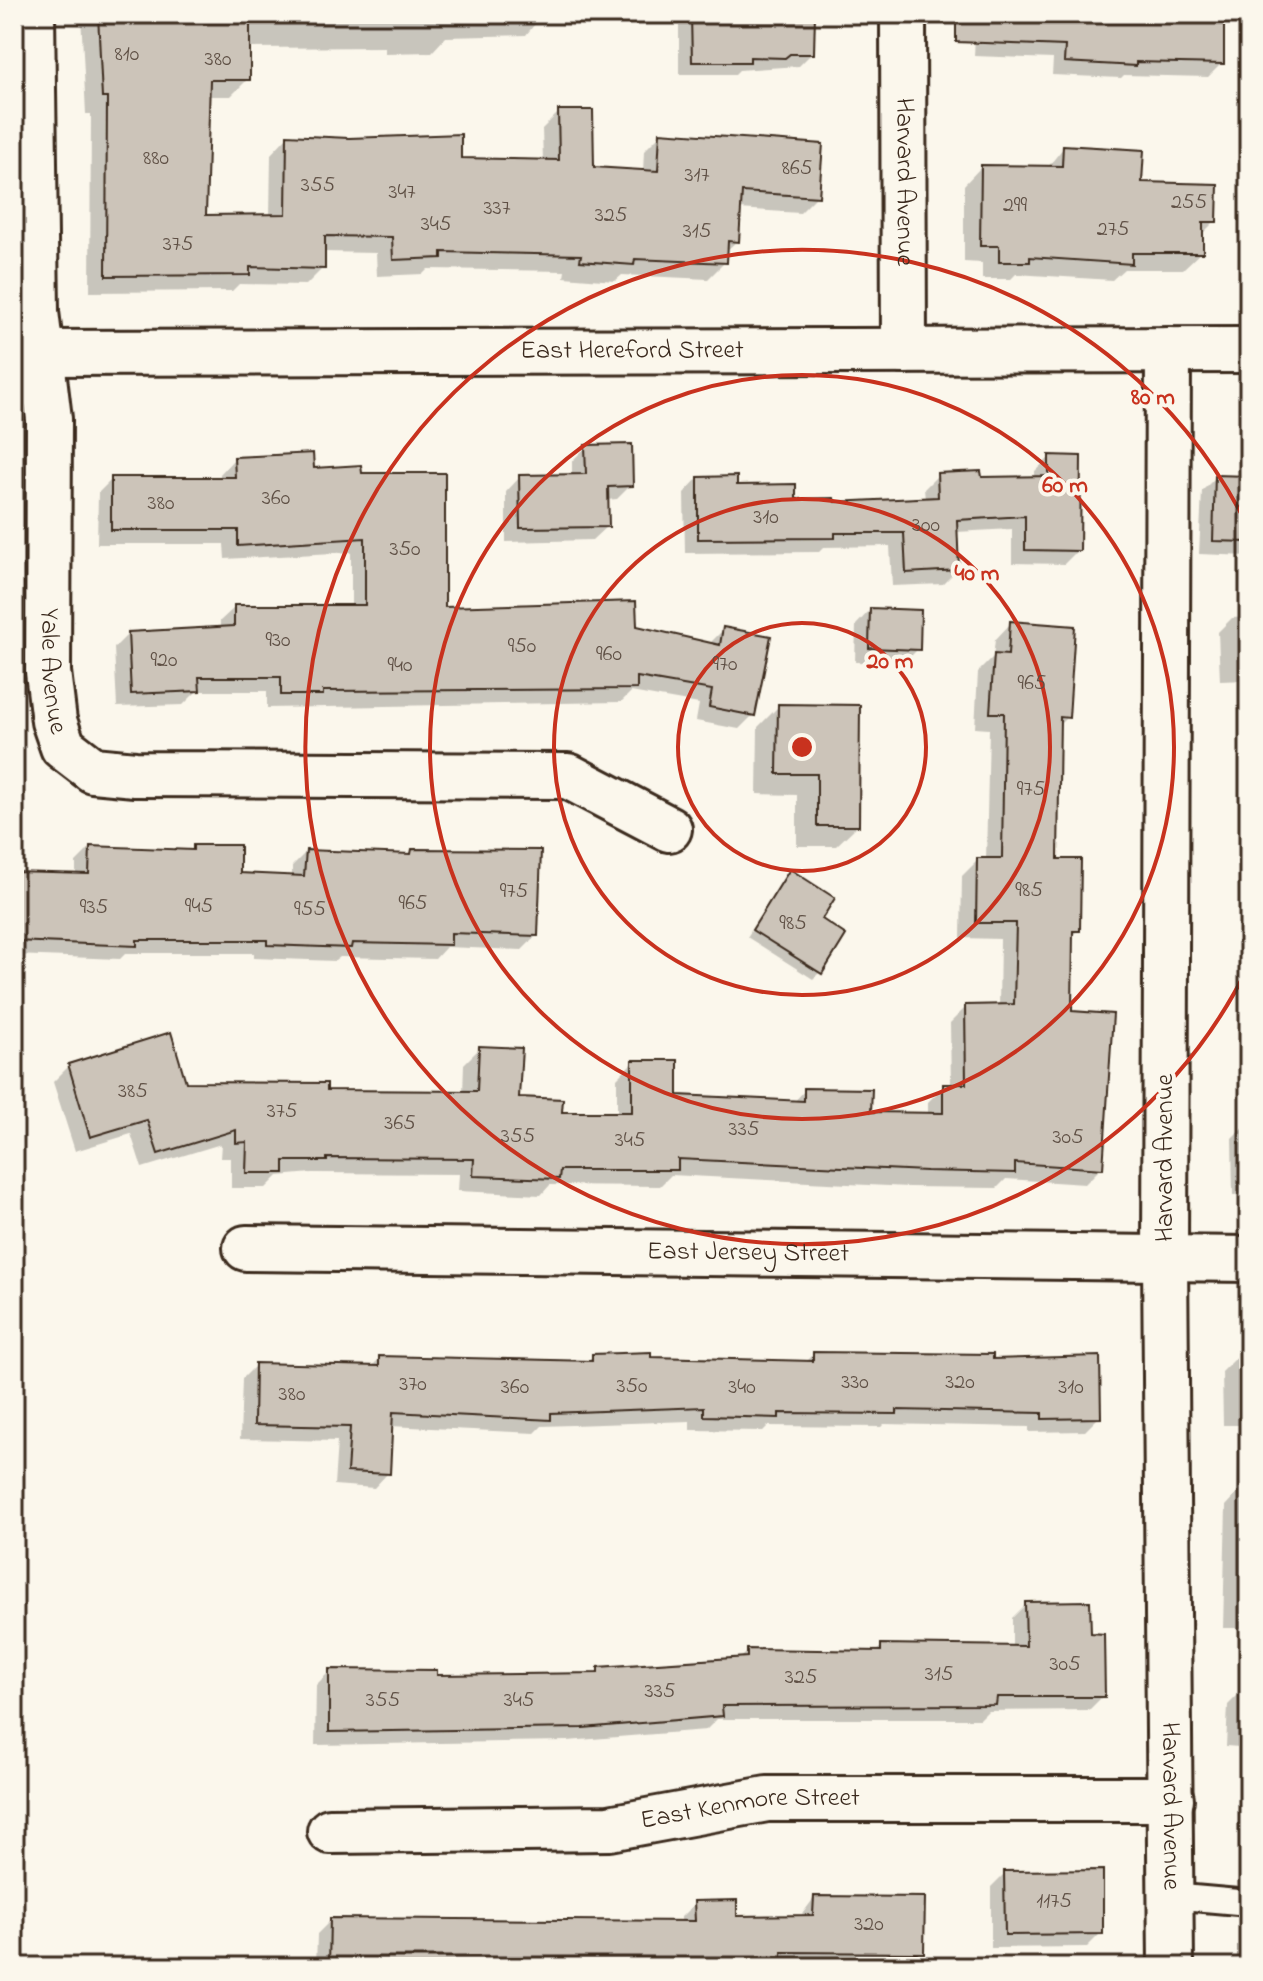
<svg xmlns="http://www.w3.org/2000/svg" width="1263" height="1981" viewBox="0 0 1263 1981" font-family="'Indie Flower',sans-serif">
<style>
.shadow{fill:#0003}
.building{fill:#ccc4b9;stroke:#3b2a1e;stroke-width:2}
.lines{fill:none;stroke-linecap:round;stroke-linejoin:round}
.service-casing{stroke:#3b2a1e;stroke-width:30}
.minor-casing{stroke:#3b2a1e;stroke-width:50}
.tertiary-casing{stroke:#3b2a1e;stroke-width:50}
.service{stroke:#fbf7ec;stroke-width:24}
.minor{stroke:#fbf7ec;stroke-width:44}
.tertiary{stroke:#fbf7ec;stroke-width:44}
.ring{fill:none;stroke:#c8321e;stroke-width:4}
.labels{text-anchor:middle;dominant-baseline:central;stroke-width:8;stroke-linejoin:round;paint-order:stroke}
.number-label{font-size:22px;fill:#5f5045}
.street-label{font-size:26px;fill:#3b2a1e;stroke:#fbf7ec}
.centre{fill:#c8321e;stroke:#fbf7ec;stroke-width:4}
.ring-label{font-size:24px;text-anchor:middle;font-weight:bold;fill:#c8321e;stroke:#fbf7ec;stroke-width:8;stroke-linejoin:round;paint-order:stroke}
</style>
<rect width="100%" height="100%" fill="#fbf7ec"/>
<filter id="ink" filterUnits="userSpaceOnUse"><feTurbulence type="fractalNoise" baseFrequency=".0125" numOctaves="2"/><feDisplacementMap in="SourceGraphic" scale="16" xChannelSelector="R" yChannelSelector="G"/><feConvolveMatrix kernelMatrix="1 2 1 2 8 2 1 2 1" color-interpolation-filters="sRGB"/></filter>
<g filter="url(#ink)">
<g class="shadow">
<polygon points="81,14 543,14 526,35 446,37 432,52 385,53 385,47 248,48 248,79 231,96 208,96 204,217 270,216 271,154 287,137 459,160 543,161 542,129 559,112 592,168 643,172 644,151 661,134 817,196 800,213 739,209 737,241 725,252 725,262 708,279 622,275 615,281 564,277 565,271 428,269 423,274 377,276 376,253 323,252 323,268 306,285 239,284 232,291 90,292 91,114 86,114"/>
<polygon points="679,14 813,14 812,53 799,66 739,70 735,74 679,74"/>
<polygon points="976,14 1249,14 1249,16 1222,15 1222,63 1208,77 1124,75 1121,78 1052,75 1053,59 974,56"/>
<polygon points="1064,147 1215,221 1201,235 1201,252 1183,269 1124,269 1112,280 1016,274 1011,279 982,279 982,263 964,262 964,185 981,167 1047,168"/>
<polygon points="1249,175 1249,214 1243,214 1243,180"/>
<polygon points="586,447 631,485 617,499 606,500 607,526 592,540 506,542 506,492 520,477 572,476 572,461"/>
<polygon points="1050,457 1078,550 1064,564 1012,563 1012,529 956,532 957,570 943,584 892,586 890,546 824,547 819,552 685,553 684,493 698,478 794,501 833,504 925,500 924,489 938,475 1035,479 1035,471"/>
<polygon points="234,459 360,475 443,609 635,628 709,644 724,629 753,715 739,729 696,721 699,704 631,692 621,702 267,708 267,691 197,691 183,705 117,707 114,648 128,634 220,629 220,621 235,607 351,607 351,552 225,559 224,544 97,544 98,493 112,479 220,479 220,474"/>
<polygon points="1216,477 1249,478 1249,556 1199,554 1202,491"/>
<polygon points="870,610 918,649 904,663 855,662 856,625"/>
<polygon points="1249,617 1249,680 1220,681 1218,632 1232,618"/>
<polygon points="1011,623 1067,717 1058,726 1056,861 1078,930 1071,937 1070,1013 1101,1168 1085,1184 1006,1179 997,1188 908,1187 671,1175 660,1186 550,1185 541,1195 458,1191 459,1174 312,1173 278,1176 266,1188 231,1188 231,1158 220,1158 221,1144 142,1168 131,1134 75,1151 53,1082 69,1066 185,1084 325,1092 463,1093 464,1064 480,1048 517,1099 560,1114 617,1114 617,1078 633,1062 676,1097 793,1103 805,1090 869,1114 928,1115 928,1102 944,1086 951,1086 950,1023 966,1007 999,1006 1000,939 961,938 962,876 978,860 986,860 989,729 975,728 978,672 993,657 995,640"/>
<polygon points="779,706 857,826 836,846 797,846 797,795 757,794 758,727"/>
<polygon points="194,847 238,875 292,877 292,866 306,852 407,856 412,851 536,936 522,950 446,947 435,959 340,957 335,961 254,958 254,953 126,953 120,959 14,955 14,874 76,876 76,862 90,848 189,852"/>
<polygon points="791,872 820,972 813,979 747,937"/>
<polygon points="1246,1124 1249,1194 1233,1195 1232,1138"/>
<polygon points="814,1354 991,1361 1099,1417 1085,1431 1029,1432 1029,1427 884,1424 881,1427 768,1426 763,1431 690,1430 690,1421 542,1426 535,1433 390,1426 388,1473 374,1488 334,1485 337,1441 240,1439 242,1379 256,1365 371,1367 380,1358 586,1362 593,1356 805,1363"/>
<polygon points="1239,1355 1249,1355 1249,1628 1223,1628 1226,1506 1237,1494 1239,1425 1223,1425 1222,1372"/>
<polygon points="1026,1604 1103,1696 1089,1710 988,1711 980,1719 717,1719 706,1730 567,1741 315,1745 316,1685 330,1671 435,1677 593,1675 599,1669 740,1659 748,1651 875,1652 882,1646 1012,1648 1012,1618"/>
<polygon points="1245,1688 1249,1688 1249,1848 1238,1848 1239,1747 1226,1746 1228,1705"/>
<polygon points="1005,1873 1101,1933 1087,1947 991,1948 991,1887"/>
<polygon points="814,1898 922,1952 908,1967 316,1967 317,1934 331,1920 681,1923 681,1917 695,1903 735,1918 800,1917"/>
</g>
<g class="building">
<polygon points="98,14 250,14 250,80 210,80 206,215 286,214 287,135 349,138 461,134 461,158 559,160 558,110 593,110 594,167 658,171 660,132 823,144 819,197 742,192 739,242 728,241 727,263 635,259 634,265 580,261 581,255 442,252 442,258 393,260 392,237 325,236 325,269 250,267 250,275 106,276 107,98 102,98"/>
<polygon points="691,14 815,14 814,54 790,54 785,58 750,57 750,62 692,62"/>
<polygon points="956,14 1224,14 1224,64 1136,62 1136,66 1064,62 1065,46 956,42"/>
<polygon points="1063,145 1144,150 1142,182 1218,184 1217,222 1203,222 1203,253 1132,253 1132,264 1030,257 1030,262 999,262 999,246 980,246 981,165 1062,166"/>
<polygon points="632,444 633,486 608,487 609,527 520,528 519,475 586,474 585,445"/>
<polygon points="313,453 314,468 361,465 362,473 445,473 445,607 636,601 637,626 720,645 723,627 771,636 755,716 709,707 712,690 637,677 637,689 323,691 323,695 281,695 281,677 199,677 200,691 131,694 128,632 234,626 234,605 365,605 365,538 238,546 238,530 111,530 111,477 235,477 234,457"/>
<polygon points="1049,455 1081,456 1080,551 1025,550 1025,516 957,520 959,570 906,573 904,533 835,533 835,538 698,539 698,477 737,476 737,485 796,484 796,499 834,498 835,502 938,497 937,473 981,471 982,477 1049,476"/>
<polygon points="1215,475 1249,476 1249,542 1213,541"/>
<polygon points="870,608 921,610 920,650 869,648"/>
<polygon points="1010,621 1075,626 1069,718 1060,717 1058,859 1081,859 1080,931 1073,931 1072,1011 1113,1014 1103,1169 1015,1163 1015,1173 926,1171 678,1159 678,1170 560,1170 559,1179 473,1176 474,1159 327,1158 327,1161 284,1161 284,1173 246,1173 247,1142 236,1143 236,1130 158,1154 147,1120 90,1137 68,1064 171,1032 186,1082 327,1083 327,1090 477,1091 479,1046 522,1048 519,1097 563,1099 562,1112 632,1112 632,1060 678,1060 678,1095 804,1101 804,1088 872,1089 871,1112 943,1113 943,1084 966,1084 965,1005 1014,1004 1016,923 976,923 977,858 1002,858 1004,713 990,713 994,654 1008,655"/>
<polygon points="778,704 860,705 859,826 817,826 817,774 777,774"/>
<polygon points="193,845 240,845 240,873 304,876 306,850 411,854 412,849 541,850 538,936 451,933 451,945 352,943 351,948 267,945 267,940 137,940 137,946 14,941 14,872 89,874 90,846 193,850"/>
<polygon points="790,869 835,898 822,919 846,935 822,974 752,930"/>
<polygon points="651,1352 651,1357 813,1361 813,1352 993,1354 993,1359 1100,1356 1101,1418 1042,1419 1042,1413 897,1410 897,1414 779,1413 779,1418 704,1416 704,1407 551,1413 551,1420 393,1412 390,1474 347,1472 350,1427 254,1425 255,1363 379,1366 379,1356 592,1361 592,1354"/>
<polygon points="1090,1601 1091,1633 1104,1634 1105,1697 997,1697 996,1705 722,1706 723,1716 583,1728 329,1732 329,1669 437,1670 437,1675 598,1673 598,1667 747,1657 747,1649 881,1651 881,1644 1026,1646 1025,1602"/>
<polygon points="1103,1870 1103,1934 1005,1935 1004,1871"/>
<polygon points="814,1896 925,1897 924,1953 782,1952 782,1967 329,1967 330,1918 695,1921 694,1901 737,1900 737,1916 813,1915"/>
</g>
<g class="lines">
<g class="service-casing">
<polyline id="service" points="1171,1896 1249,1903"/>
</g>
<g class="minor-casing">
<g id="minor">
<path id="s1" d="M32,14L36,312L49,419L48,672L54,721L63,747L93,770L135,774L568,776L669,829"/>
<path id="s2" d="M903,14L904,351"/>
<path id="s3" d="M1168,350L1165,1259L1171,1967"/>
<path id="s4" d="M246,1248L1249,1259"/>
<path id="s5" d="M330,1831L609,1828L767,1799H1171"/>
</g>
</g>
<g class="tertiary-casing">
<g id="tertiary">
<path id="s6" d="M14,353L1249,350"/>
</g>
</g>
<use href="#service" class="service"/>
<use href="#minor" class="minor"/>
<use href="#tertiary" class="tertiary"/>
</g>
</g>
<g class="ring">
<circle cx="802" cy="747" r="124"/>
<circle cx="802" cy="747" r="248"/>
<circle cx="802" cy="747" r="372"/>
<path d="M1249 965A497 497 0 1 1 1249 529"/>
</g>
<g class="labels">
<g class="number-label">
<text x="127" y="55">810</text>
<text x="218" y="60">380</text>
<text x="156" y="159">880</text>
<text x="797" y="169">865</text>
<text x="697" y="176">317</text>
<text x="318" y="186">355</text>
<text x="402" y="193">347</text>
<text x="1189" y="203">255</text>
<text x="1015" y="206">299</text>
<text x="497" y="209">337</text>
<text x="611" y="216">325</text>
<text x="436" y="225">345</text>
<text x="1113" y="230">275</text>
<text x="697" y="232">315</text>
<text x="178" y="245">375</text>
<text x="276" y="499">360</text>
<text x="161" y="504">380</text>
<text x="766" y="518">310</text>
<text x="926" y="526">300</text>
<text x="405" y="550">350</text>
<text x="278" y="641">930</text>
<text x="522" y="647">950</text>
<text x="609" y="655">960</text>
<text x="164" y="661">920</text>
<text x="725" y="665">970</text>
<text x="400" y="666">940</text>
<text x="1032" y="684">965</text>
<text x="1031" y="790">975</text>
<text x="1029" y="891">985</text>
<text x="514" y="892">975</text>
<text x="413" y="904">965</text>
<text x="199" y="907">945</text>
<text x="94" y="908">935</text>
<text x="310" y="910">955</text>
<text x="793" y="924">985</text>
<text x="133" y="1092">385</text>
<text x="282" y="1112">375</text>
<text x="400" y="1124">365</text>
<text x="744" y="1130">335</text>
<text x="518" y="1137">355</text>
<text x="1068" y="1138">305</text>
<text x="630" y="1141">345</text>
<text x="855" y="1383">330</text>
<text x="960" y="1383">320</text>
<text x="413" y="1385">370</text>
<text x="632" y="1387">350</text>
<text x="515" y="1388">360</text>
<text x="742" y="1388">340</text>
<text x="1071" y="1388">310</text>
<text x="292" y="1395">380</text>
<text x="1065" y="1665">305</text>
<text x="939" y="1675">315</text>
<text x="801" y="1678">325</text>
<text x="660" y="1692">335</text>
<text x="383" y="1701">355</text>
<text x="519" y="1701">345</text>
<text x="1054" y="1902">1175</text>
<text x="869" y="1925">320</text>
</g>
<g class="street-label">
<text stroke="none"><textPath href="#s2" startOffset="168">Harvard Avenue</textPath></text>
<text stroke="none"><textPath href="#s6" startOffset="618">East Hereford Street</textPath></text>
<text stroke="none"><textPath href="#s1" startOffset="658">Yale Avenue</textPath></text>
<text transform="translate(1166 1158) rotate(-90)">Harvard Avenue</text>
<text stroke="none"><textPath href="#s4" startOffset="502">East Jersey Street</textPath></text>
<text stroke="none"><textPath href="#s3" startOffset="1456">Harvard Avenue</textPath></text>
<text stroke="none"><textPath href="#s5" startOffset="422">East Kenmore Street</textPath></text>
</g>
</g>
<circle cx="802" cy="747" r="12" class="centre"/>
<g class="ring-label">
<text x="1153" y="404">80 m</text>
<text x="1065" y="492">60 m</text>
<text x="977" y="580">40 m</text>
<text x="890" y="668">20 m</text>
</g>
<rect width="1263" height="1981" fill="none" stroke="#fbf7ec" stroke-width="48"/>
<rect x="24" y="24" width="1215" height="1933" fill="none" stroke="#3b2a1e" stroke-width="3" filter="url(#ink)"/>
</svg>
